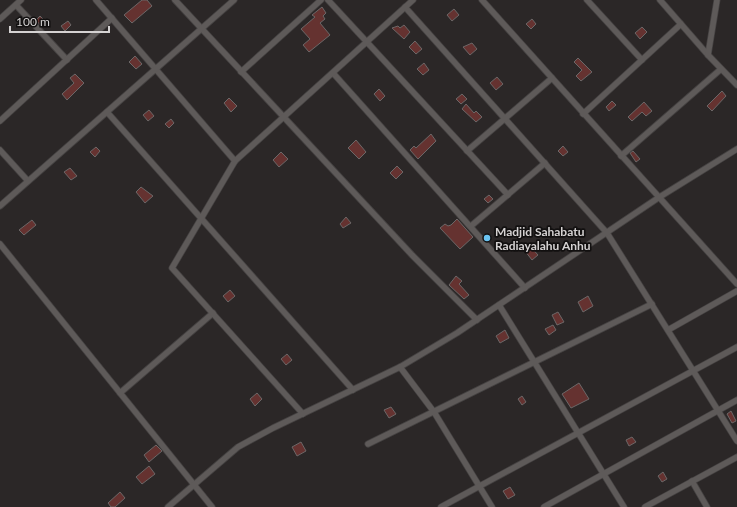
<svg xmlns="http://www.w3.org/2000/svg" width="737" height="507" viewBox="0 0 737 507" font-family="Lato,sans-serif">
<style>
.building{fill:#653230;stroke:#6c6767}
.lines{fill:none;stroke-linecap:round;stroke-linejoin:round}
.street-casing{stroke:#454242;stroke-width:7}
.street{stroke:#5e5a59;stroke-width:5.5}
.poi-dot{fill:#6ac3f1;stroke:#121010;stroke-width:1.5}
.labels{text-anchor:middle;dominant-baseline:central;stroke-width:3.5;stroke-linejoin:round;paint-order:stroke}
.poi-label{font-size:12px;font-weight:bold;fill:#d5d2d2;stroke:#121010;text-anchor:start}
</style>
<rect width="100%" height="100%" fill="#2b2727"/>
<g class="building">
<polygon points="142,0 147,0 152,6 132,23 124,15"/>
<polygon points="322,7 326,13 323,16 325,19 320,23 330,35 309,52 303,45 310,39 301,29 315,17 312,15"/>
<polygon points="454,9 459,15 452,21 447,15"/>
<polygon points="40,16 46,22 41,26 36,20"/>
<polygon points="532,19 536,24 531,29 526,24"/>
<polygon points="68,21 71,25 65,31 61,26"/>
<polygon points="404,25 410,32 404,39 392,28 398,26 400,28"/>
<polygon points="642,27 647,32 640,39 635,33"/>
<polygon points="415,41 422,49 416,54 409,47"/>
<polygon points="472,43 477,49 470,55 463,47"/>
<polygon points="135,56 142,64 136,69 129,62"/>
<polygon points="578,58 592,72 581,81 576,76 582,70 574,62"/>
<polygon points="424,63 429,70 423,75 417,69"/>
<polygon points="75,74 84,83 67,100 62,94 74,83 70,78"/>
<polygon points="497,77 503,84 496,90 490,83"/>
<polygon points="379,89 385,96 380,101 374,94"/>
<polygon points="722,91 726,96 712,111 707,106"/>
<polygon points="462,94 467,99 461,104 456,99"/>
<polygon points="229,98 237,106 231,112 224,103"/>
<polygon points="612,101 616,105 609,111 606,107"/>
<polygon points="644,102 652,111 646,116 642,112 632,121 628,117"/>
<polygon points="466,104 474,113 476,111 482,117 476,122 462,109"/>
<polygon points="149,110 154,116 148,121 143,115"/>
<polygon points="171,119 174,123 169,128 165,124"/>
<polygon points="431,134 436,141 418,159 410,150 414,146 416,148"/>
<polygon points="356,140 366,152 359,159 348,148"/>
<polygon points="563,146 568,152 563,156 558,151"/>
<polygon points="96,147 100,151 95,157 90,152"/>
<polygon points="633,151 640,159 636,162 630,153"/>
<polygon points="281,152 288,159 279,167 273,160"/>
<polygon points="397,166 403,172 396,179 390,173"/>
<polygon points="70,168 77,176 71,180 64,172"/>
<polygon points="141,187 153,196 145,203 136,192"/>
<polygon points="489,195 493,199 488,203 484,199"/>
<polygon points="346,217 351,223 343,228 340,224"/>
<polygon points="457,219 473,237 460,249 440,228 445,224 448,226 451,225"/>
<polygon points="32,220 36,225 24,235 19,230"/>
<polygon points="530,246 538,255 532,260 525,251"/>
<polygon points="456,276 462,281 459,284 469,295 464,299 449,285"/>
<polygon points="230,290 235,296 228,302 223,296"/>
<polygon points="588,296 593,306 583,312 578,302"/>
<polygon points="558,312 564,322 557,325 552,315"/>
<polygon points="553,325 556,330 549,335 545,329"/>
<polygon points="505,330 509,338 500,343 496,336"/>
<polygon points="287,354 292,360 286,365 281,359"/>
<polygon points="579,383 589,399 571,408 562,394"/>
<polygon points="257,393 262,399 255,406 250,399"/>
<polygon points="522,396 526,402 522,405 518,399"/>
<polygon points="391,407 396,414 389,418 384,410"/>
<polygon points="731,411 736,421 732,423 727,414"/>
<polygon points="632,437 636,442 629,446 626,440"/>
<polygon points="301,442 306,451 297,456 292,447"/>
<polygon points="156,445 162,451 149,462 144,455"/>
<polygon points="149,466 155,474 142,484 136,477"/>
<polygon points="663,472 667,479 662,482 658,476"/>
<polygon points="510,487 515,495 508,499 503,491"/>
<polygon points="120,492 125,498 115,507 111,507 108,503"/>
</g>
<g class="lines">
<g class="street-casing">
<g id="street">
<polyline points="96,0 235,161"/>
<polyline points="175,0 412,255 477,320"/>
<polyline points="328,0 508,195"/>
<polyline points="482,0 737,284"/>
<polyline points="587,0 642,60"/>
<polyline points="660,0 708,55 737,85"/>
<polyline points="16,5 67,60"/>
<polyline points="405,7 607,233 737,441"/>
<polyline points="0,19 21,0"/>
<polyline points="708,55 717,0"/>
<polyline points="241,72 321,0"/>
<polyline points="333,73 525,288"/>
<polyline points="107,112 353,390"/>
<polyline points="583,114 681,24"/>
<polyline points="0,121 112,18"/>
<polyline points="0,150 28,181"/>
<polyline points="467,151 552,78"/>
<polyline points="621,156 721,69"/>
<polyline points="0,206 234,0"/>
<polyline points="471,226 545,163"/>
<polyline points="0,244 212,507"/>
<polyline points="499,305 624,507"/>
<polyline points="668,330 737,291"/>
<polyline points="400,367 434,412 492,507"/>
<polyline points="120,393 213,313"/>
<polyline points="303,414 172,268 235,161 413,0"/>
<polyline points="368,444 652,304"/>
<polyline points="692,481 707,507"/>
<polyline points="168,507 238,447 273,428 400,367 457,333 658,198 737,149"/>
<polyline points="441,507 737,347"/>
<polyline points="544,507 737,400"/>
<polyline points="645,507 737,457"/>
</g>
</g>
<use href="#street" class="street"/>
</g>
<circle class="poi-dot" cx="487" cy="238" r="4"/>
<g class="labels">
<g class="poi-label">
<text x="495" y="231">Madjid Sahabatu<tspan x="495" dy="14">Radiayalahu Anhu</tspan></text>
</g>
</g>
<path d="M10 26v6h99v-6" fill="none" stroke="#d5d2d2" stroke-width="2"/>
<text x="16" y="26" font-size="12" fill="#d5d2d2" stroke="#121010" stroke-width="3" paint-order="stroke">100 m</text>
</svg>
